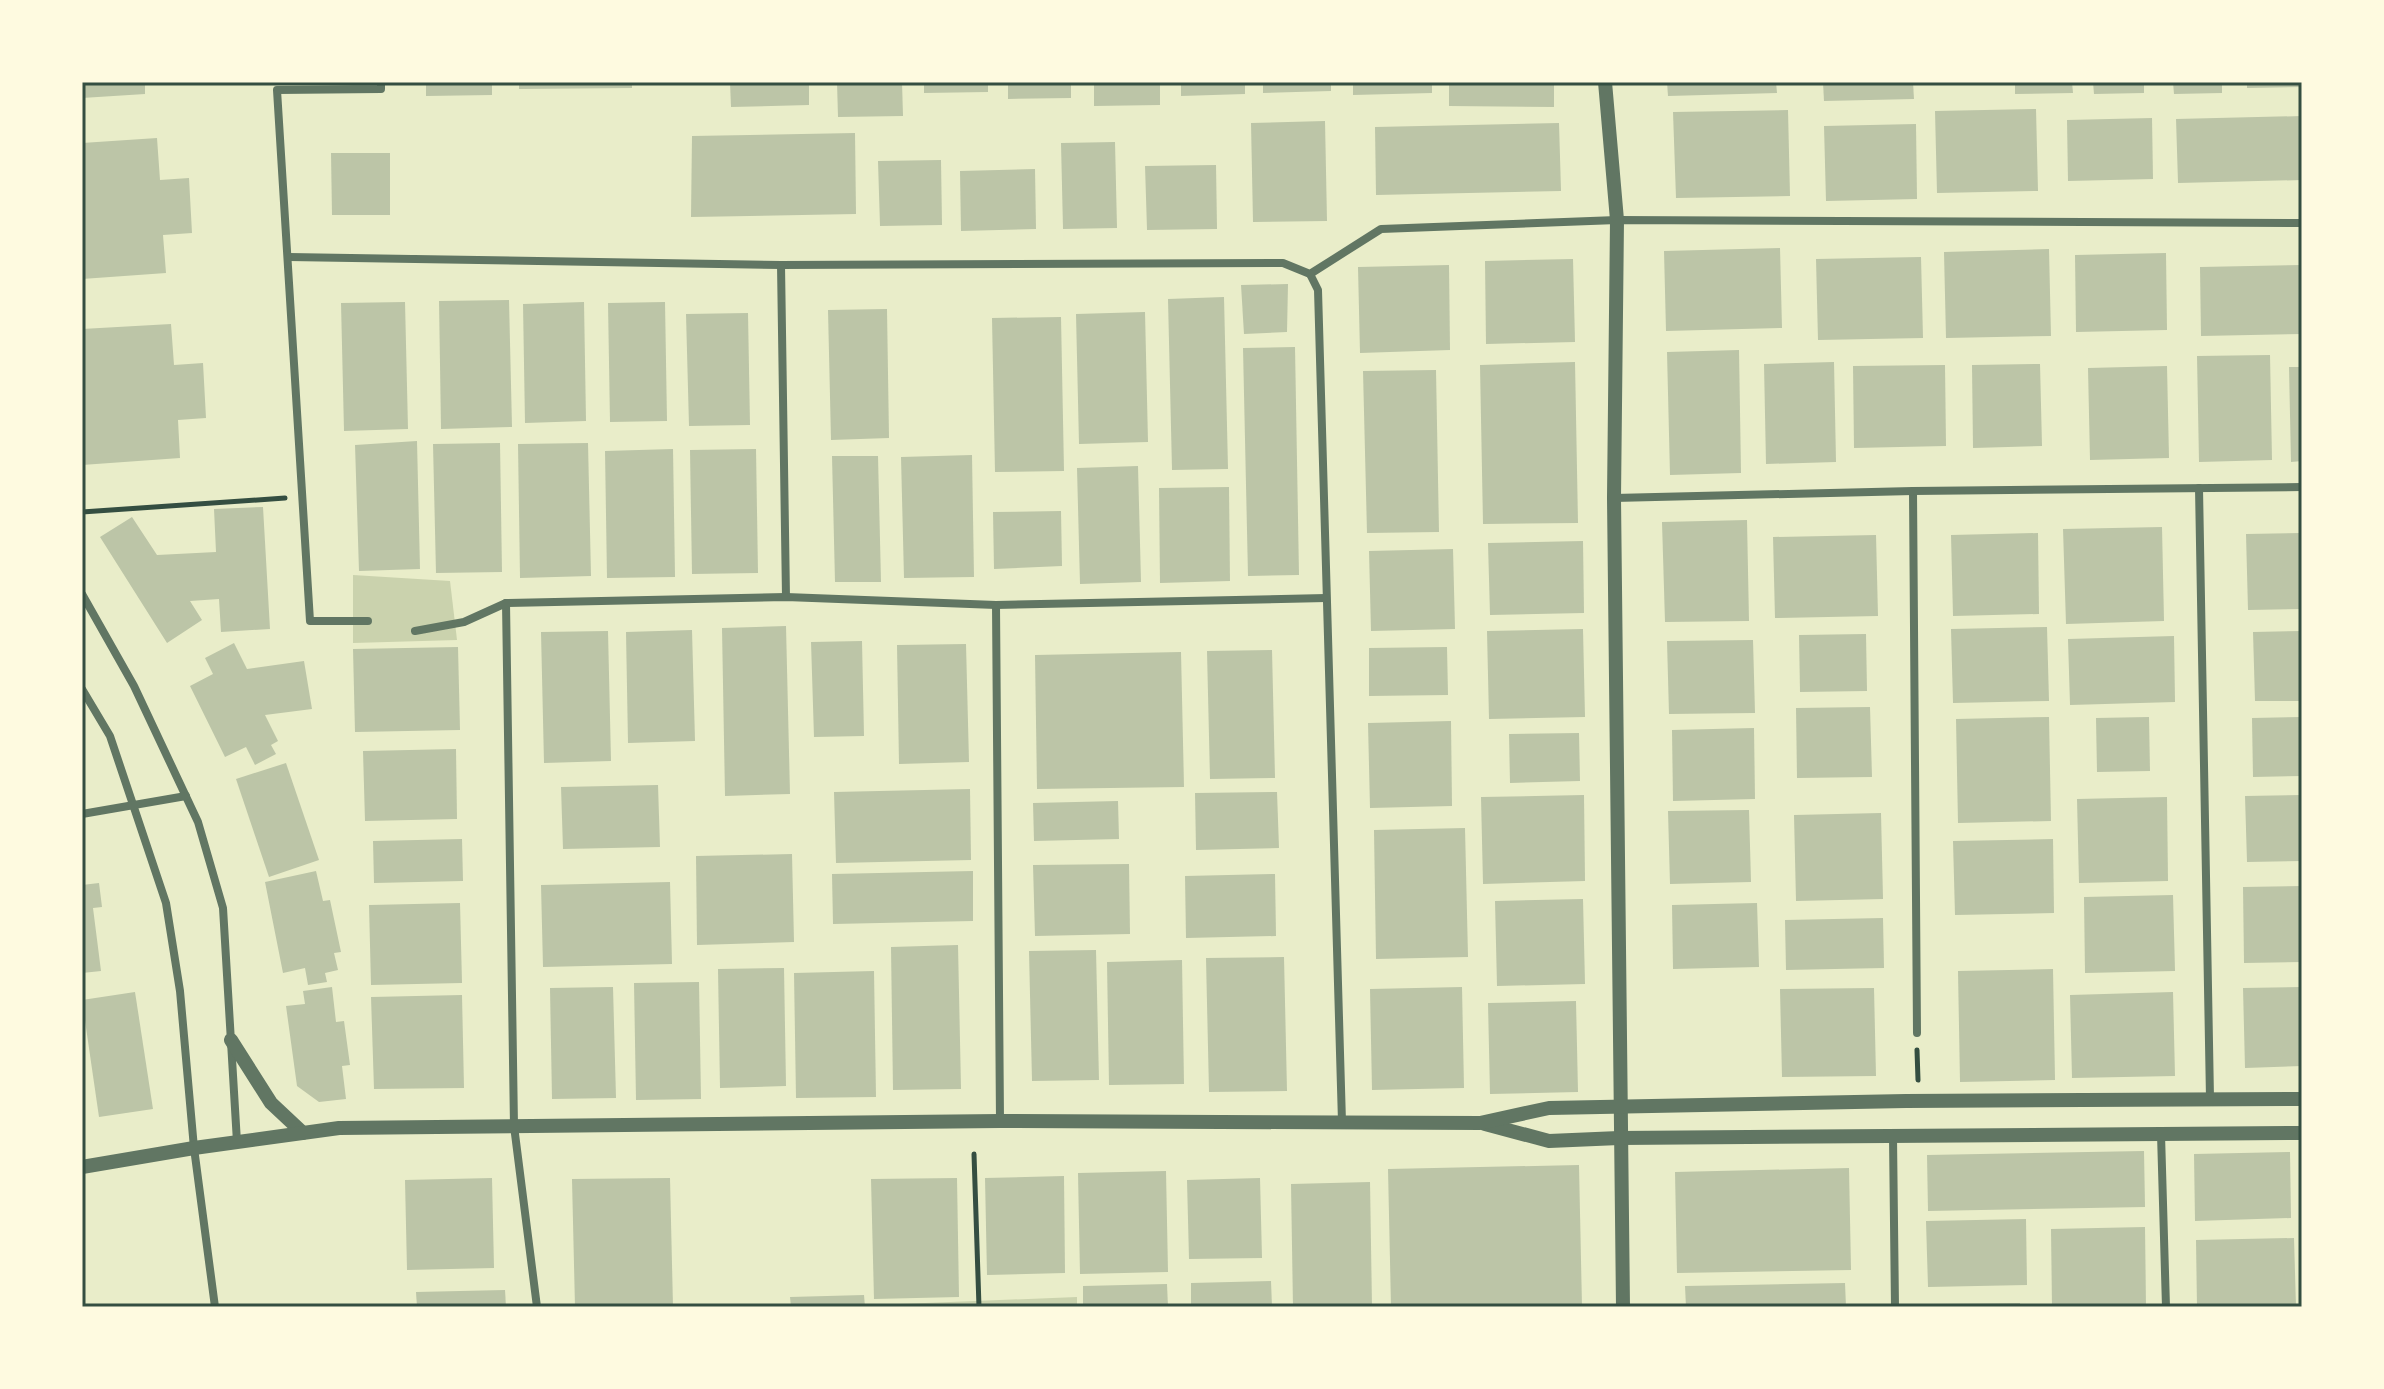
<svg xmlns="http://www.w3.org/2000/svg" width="2384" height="1389" viewBox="0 0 2384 1389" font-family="'Varela Round',sans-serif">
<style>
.green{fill:#cad2ad}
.building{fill:#bcc5a7}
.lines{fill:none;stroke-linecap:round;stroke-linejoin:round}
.path{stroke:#344e41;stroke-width:5}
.minor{stroke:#617663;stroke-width:8}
.tertiary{stroke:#617663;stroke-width:14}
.neatline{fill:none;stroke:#344e41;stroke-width:3}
</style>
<rect width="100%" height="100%" fill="#e9edc9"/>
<g class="green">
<polygon points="353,575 450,581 457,640 353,643"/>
<polygon points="1077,1297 1077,1307 876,1307 876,1305"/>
</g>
<g class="building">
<polygon points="82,82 145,82 145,94 82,98"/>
<polygon points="426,82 492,82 492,95 426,96"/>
<polygon points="519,82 632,82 632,88 519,89"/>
<polygon points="730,82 809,82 809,105 731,107"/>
<polygon points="837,82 902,82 903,116 838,117"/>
<polygon points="924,82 988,82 988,92 924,93"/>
<polygon points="1008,82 1071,82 1071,98 1008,99"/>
<polygon points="1094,82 1160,82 1160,105 1094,106"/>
<polygon points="1181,82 1245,82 1245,94 1181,96"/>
<polygon points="1263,82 1331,82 1331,91 1263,93"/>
<polygon points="1353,82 1432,82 1432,93 1353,95"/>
<polygon points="1449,82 1554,82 1554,107 1449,106"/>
<polygon points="1667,82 1776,82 1777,93 1668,96"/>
<polygon points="1823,82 1913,82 1914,99 1824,101"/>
<polygon points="2015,82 2072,82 2073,93 2015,94"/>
<polygon points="2093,82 2144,82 2144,93 2094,94"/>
<polygon points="2173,82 2222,82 2222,93 2174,94"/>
<polygon points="2247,82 2302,82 2302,87 2247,88"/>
<polygon points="2036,109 2038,191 1937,193 1935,111"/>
<polygon points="1788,110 1790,196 1676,198 1673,112"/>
<polygon points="2302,116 2302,180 2178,183 2176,119"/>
<polygon points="2152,118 2153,179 2068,181 2067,120"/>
<polygon points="1325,121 1327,221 1253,222 1251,123"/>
<polygon points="1559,123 1561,191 1376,195 1375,127"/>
<polygon points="1916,124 1917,199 1826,201 1824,126"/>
<polygon points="855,133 856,214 691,217 692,136"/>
<polygon points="157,138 160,180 189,178 192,233 163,235 166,273 82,279 82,143"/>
<polygon points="1115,142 1117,228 1063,229 1061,143"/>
<polygon points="331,153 390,153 390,215 332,215"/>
<polygon points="941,160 942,225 880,226 878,161"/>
<polygon points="1216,165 1217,229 1147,230 1145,166"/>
<polygon points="1035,169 1036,229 961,231 960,171"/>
<polygon points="1780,248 1782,328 1666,331 1664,251"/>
<polygon points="2049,249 2051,336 1946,338 1944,252"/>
<polygon points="2166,253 2167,330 2076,332 2075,255"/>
<polygon points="1921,257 1923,338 1818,340 1816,259"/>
<polygon points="1573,259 1575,342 1486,344 1485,261"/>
<polygon points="1449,265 1450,350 1360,353 1358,267"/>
<polygon points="2302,265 2302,334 2201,336 2200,267"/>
<polygon points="1288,284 1287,332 1244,334 1241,285"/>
<polygon points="1224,297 1228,469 1172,470 1168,299"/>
<polygon points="509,300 512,427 441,429 439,301"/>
<polygon points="405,302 408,429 344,431 341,303"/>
<polygon points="584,302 586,421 525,423 523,304"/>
<polygon points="665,302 667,421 610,422 608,303"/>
<polygon points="887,309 889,438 831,440 828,310"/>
<polygon points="1145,312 1148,442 1079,444 1076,314"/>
<polygon points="748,313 750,425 689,426 686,314"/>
<polygon points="1061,317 1064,471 995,472 992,318"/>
<polygon points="171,324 174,365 203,363 206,418 178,420 180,458 82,465 82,329"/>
<polygon points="1295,347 1299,575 1248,576 1243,348"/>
<polygon points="1739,350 1741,473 1670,475 1667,352"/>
<polygon points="2270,355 2272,460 2199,462 2197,356"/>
<polygon points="1575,362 1578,523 1483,524 1480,365"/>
<polygon points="1834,362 1836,462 1766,464 1764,364"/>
<polygon points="2040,364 2042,446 1973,448 1972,365"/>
<polygon points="1945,365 1946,446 1854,448 1853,366"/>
<polygon points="2167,366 2169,458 2090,460 2088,368"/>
<polygon points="2289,367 2302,367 2302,461 2291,462"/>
<polygon points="1436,370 1439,532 1367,533 1363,371"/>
<polygon points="417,441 420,569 359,571 355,445"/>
<polygon points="500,443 502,572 436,573 433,444"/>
<polygon points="588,443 591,576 520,578 518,444"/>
<polygon points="673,449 675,577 607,578 605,451"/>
<polygon points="756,449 758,573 692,574 690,450"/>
<polygon points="972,455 974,577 904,578 901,457"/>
<polygon points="832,456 878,456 881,582 835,582"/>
<polygon points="1138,466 1141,582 1080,584 1077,468"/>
<polygon points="1229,487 1230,581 1160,583 1159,488"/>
<polygon points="263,507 270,629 221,632 219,599 190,601 202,620 167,643 100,537 132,517 157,555 216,552 214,509"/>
<polygon points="1061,511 1062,566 994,569 993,512"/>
<polygon points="1747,520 1749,621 1665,622 1662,522"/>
<polygon points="2162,527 2164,621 2066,624 2063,529"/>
<polygon points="2038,533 2039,614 1953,616 1951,535"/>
<polygon points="2302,533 2302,609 2248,610 2246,534"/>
<polygon points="1876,535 1878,616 1775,618 1773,537"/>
<polygon points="1583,541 1584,613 1490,615 1488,543"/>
<polygon points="1453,549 1455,629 1371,631 1369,551"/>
<polygon points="786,626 790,794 725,796 722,628"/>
<polygon points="2047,627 2049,701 1953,703 1951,629"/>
<polygon points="1583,629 1585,717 1489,719 1487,631"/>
<polygon points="692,630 695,741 628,743 626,632"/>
<polygon points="608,631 611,761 544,763 541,632"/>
<polygon points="2302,631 2302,701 2255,701 2253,632"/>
<polygon points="1866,634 1867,691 1800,692 1799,635"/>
<polygon points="2174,636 2175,702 2070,705 2068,639"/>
<polygon points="1753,640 1755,713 1669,714 1667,641"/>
<polygon points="862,641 864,736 814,737 811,642"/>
<polygon points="234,643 247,669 304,661 312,709 265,715 278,741 271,745 276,754 255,765 246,747 225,757 190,686 213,674 205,658"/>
<polygon points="966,644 969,762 899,764 897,645"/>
<polygon points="458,647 460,730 355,732 353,649"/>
<polygon points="1447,647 1448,695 1369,696 1369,648"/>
<polygon points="1272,650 1275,778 1210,779 1207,651"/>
<polygon points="1181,652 1184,787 1037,789 1035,655"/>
<polygon points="1870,707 1872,777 1797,778 1796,708"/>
<polygon points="2049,717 2051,821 1958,823 1956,719"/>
<polygon points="2149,717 2150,771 2097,772 2096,718"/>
<polygon points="2302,717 2302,776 2253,777 2252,718"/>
<polygon points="1451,721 1452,806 1370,808 1368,723"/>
<polygon points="1754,728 1755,799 1673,801 1672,730"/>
<polygon points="1579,733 1580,781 1510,783 1509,734"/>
<polygon points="456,749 457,819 365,821 363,751"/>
<polygon points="286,763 319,860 269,877 236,779"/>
<polygon points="658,785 660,847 563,849 561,787"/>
<polygon points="970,789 971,860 836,863 834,792"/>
<polygon points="1277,792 1279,848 1196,850 1195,793"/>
<polygon points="1584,795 1585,881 1483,884 1481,797"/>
<polygon points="2302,795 2302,861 2247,862 2245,796"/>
<polygon points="2167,797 2168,881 2079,883 2077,799"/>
<polygon points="1118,801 1119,839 1034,841 1033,803"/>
<polygon points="1749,810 1751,882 1670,884 1668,811"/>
<polygon points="1881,813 1883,899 1796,901 1794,815"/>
<polygon points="1465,828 1468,957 1376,959 1374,830"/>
<polygon points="462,839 463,881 374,883 373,841"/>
<polygon points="2053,839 2054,913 1955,915 1953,841"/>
<polygon points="792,854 794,942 697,945 696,856"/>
<polygon points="1129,864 1130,934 1035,936 1033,865"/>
<polygon points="316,871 323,901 330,900 341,952 334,953 338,970 325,973 327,982 308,985 305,968 283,973 265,882"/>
<polygon points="973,871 973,921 833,924 832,874"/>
<polygon points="1275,874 1276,936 1186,938 1185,876"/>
<polygon points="670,882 672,964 543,967 541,885"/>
<polygon points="99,883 102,907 93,908 101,971 82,973 82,885"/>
<polygon points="2302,886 2302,962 2244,963 2243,887"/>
<polygon points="2173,895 2175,971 2085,973 2084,897"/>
<polygon points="1583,899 1585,984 1497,986 1495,901"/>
<polygon points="460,903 462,983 371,985 369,905"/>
<polygon points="1757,903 1759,967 1673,969 1672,905"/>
<polygon points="1883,918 1884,968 1786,970 1785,920"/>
<polygon points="958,945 961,1089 893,1090 891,947"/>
<polygon points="1096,950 1099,1080 1032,1081 1029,951"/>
<polygon points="1284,957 1287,1091 1209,1092 1206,958"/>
<polygon points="1182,960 1184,1084 1109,1085 1107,962"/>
<polygon points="784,968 786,1086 720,1088 718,969"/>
<polygon points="2053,969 2055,1080 1960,1082 1958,971"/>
<polygon points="874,971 876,1097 796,1098 794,973"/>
<polygon points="699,982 701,1099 636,1100 634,983"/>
<polygon points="332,987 336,1022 344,1021 350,1065 342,1066 346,1099 319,1102 297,1086 286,1006 305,1004 303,991"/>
<polygon points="613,987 616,1098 552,1099 550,988"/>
<polygon points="1462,987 1464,1088 1372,1090 1370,989"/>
<polygon points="2302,987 2302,1066 2245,1068 2243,988"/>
<polygon points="1874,988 1876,1076 1782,1077 1780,989"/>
<polygon points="135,992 153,1109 99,1117 82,1000"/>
<polygon points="2173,992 2175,1076 2072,1078 2070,995"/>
<polygon points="462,995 464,1088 374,1089 371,997"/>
<polygon points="1576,1001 1578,1092 1490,1094 1488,1003"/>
<polygon points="2144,1151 2145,1207 1928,1211 1927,1155"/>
<polygon points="2290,1152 2291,1218 2195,1221 2194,1154"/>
<polygon points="1579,1165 1582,1307 1391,1307 1388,1169"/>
<polygon points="1849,1168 1851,1270 1677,1273 1675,1172"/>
<polygon points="1166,1171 1168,1272 1080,1274 1078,1173"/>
<polygon points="1064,1176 1065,1273 987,1275 985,1178"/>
<polygon points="492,1178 494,1268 407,1270 405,1180"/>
<polygon points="670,1178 673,1307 575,1307 572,1179"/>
<polygon points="957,1178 959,1297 874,1299 871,1179"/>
<polygon points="1260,1178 1262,1258 1189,1259 1187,1180"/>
<polygon points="1370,1182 1372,1307 1293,1307 1291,1184"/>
<polygon points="2026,1219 2027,1285 1928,1287 1926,1221"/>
<polygon points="2145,1227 2146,1307 2052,1307 2051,1229"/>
<polygon points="2294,1238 2296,1307 2197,1307 2196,1240"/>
<polygon points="1271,1281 1272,1307 1191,1307 1191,1283"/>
<polygon points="1845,1283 1846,1307 1686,1307 1685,1286"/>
<polygon points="1167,1284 1168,1307 1083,1307 1083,1286"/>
<polygon points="505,1290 506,1307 417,1307 416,1292"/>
<polygon points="864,1295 865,1307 791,1307 790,1297"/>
<polygon points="2020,1303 2020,1307 1933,1307 1933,1304"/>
</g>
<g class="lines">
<g class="path">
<polyline points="82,512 285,498"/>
<polyline points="1917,1050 1918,1080"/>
<polyline points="974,1154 979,1307"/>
</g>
<g class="minor">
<polyline points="289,257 781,265 1283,263 1310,274 1381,229 1617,220 2302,223"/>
<polyline points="781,265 786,597"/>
<polyline points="1310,274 1318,290 1342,1122"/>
<polyline points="2199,488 2210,1098"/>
<polyline points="1913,491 1917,1033"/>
<polyline points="1614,498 1913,491 2302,487"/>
<polyline points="82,594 134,686 198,822 223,908 237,1142"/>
<polyline points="506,603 514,1126 537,1307"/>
<polyline points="996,605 1000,1121"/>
<polyline points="368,621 310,621 277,90 381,89 381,82"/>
<polyline points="415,631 464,622 506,603 786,597 996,605 1326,598"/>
<polyline points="82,689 110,736 166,903 180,991 194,1148 215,1307"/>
<polyline points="82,814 186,796"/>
<polyline points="2161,1134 2166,1307"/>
<polyline points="1893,1137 1895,1307"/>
</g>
<g class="tertiary">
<polyline points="1605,82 1617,220 1614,498 1623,1307"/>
<polyline points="231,1040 271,1103 303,1133"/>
<polyline points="1485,1124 1549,1141 1619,1138 2302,1133"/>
<polyline points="82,1167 194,1148 339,1128 1000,1121 1480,1123 1549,1108 1906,1101 2302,1099"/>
</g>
</g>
<rect width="2384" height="1389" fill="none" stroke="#fefae0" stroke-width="168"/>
<rect x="84" y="84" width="2216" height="1221" class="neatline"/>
</svg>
